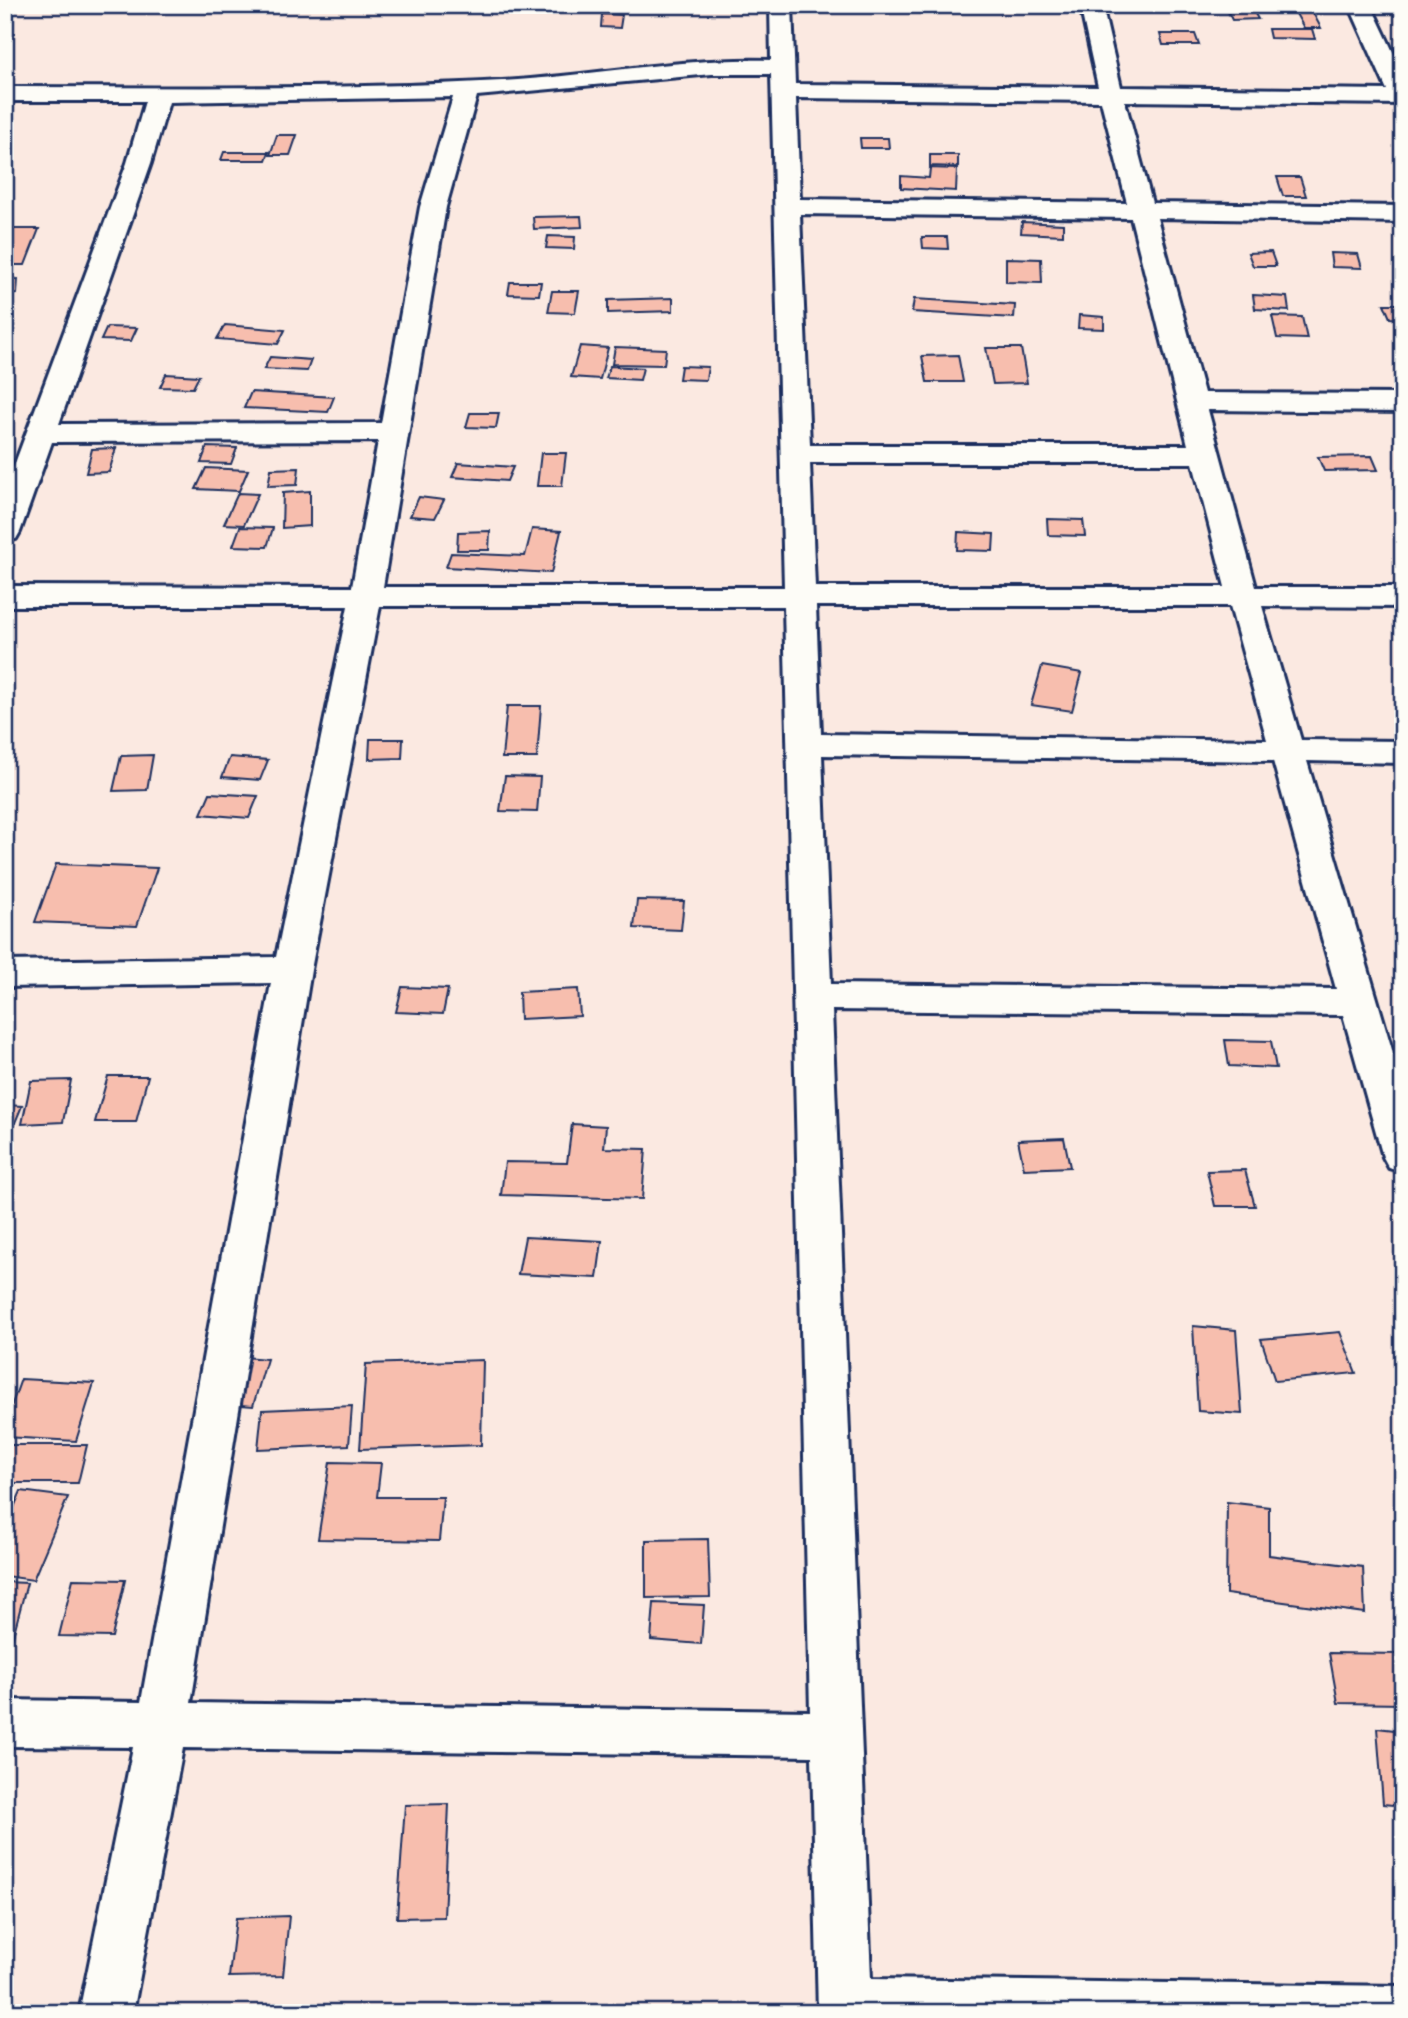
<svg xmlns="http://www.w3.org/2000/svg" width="1408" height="2018" viewBox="0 0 1408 2018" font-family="Delius,sans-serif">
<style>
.building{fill:#f7beae;stroke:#1b2f5e;stroke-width:2}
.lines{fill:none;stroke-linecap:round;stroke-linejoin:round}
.minor-casing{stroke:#1b2f5e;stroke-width:6}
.minor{fill:#fdfcf7;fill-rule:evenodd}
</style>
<rect width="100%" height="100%" fill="#fbe9e1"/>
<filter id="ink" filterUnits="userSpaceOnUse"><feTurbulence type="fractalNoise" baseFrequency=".0143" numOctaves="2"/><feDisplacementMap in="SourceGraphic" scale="14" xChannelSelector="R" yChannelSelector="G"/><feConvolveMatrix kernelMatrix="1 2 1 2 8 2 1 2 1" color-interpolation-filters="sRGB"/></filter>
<g filter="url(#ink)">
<g class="building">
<polygon points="1251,7 1258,19 1232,20 1226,8"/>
<polygon points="1312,11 1321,28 1304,28 1295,12"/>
<polygon points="602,14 622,15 620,28 601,27"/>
<polygon points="1268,29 1312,29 1315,39 1270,38"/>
<polygon points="1160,34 1195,34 1199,45 1163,45"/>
<polygon points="277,135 297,135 290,155 270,155"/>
<polygon points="860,138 888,138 889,148 861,148"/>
<polygon points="224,152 269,152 266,160 221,160"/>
<polygon points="930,155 958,155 958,167 930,166"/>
<polygon points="930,168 957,169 956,191 901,188 901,176 929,178"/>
<polygon points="1277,177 1300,177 1306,196 1283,196"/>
<polygon points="581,216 582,227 534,229 533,217"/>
<polygon points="1022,222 1063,224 1063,235 1021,233"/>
<polygon points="13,229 39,229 25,265 5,265 5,249"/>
<polygon points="548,236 575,237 574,249 546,248"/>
<polygon points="922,237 947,237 948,249 923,248"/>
<polygon points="1271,252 1276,266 1253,266 1248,253"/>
<polygon points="1330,253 1358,254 1362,268 1332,267"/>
<polygon points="1006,258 1041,259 1042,283 1006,282"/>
<polygon points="18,279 17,294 5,295 5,280"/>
<polygon points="510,282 541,282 539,295 508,294"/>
<polygon points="552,291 579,291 575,313 548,312"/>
<polygon points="1253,295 1287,297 1289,311 1255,309"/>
<polygon points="673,298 673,311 608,313 608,300"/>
<polygon points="914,299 1015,305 1014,318 912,312"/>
<polygon points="1384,304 1403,304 1403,319 1390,318"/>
<polygon points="1079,315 1104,317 1104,329 1078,328"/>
<polygon points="1272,316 1302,317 1307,339 1277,338"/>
<polygon points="225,325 285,330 278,344 217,339"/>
<polygon points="107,327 137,328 131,341 101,340"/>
<polygon points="580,346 608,348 600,379 571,377"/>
<polygon points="615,347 666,349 664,365 612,364"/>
<polygon points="986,348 1021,348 1027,383 993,384"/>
<polygon points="958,355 963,382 927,382 922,356"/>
<polygon points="270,357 311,360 307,371 264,369"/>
<polygon points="610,366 643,368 640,380 606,378"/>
<polygon points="681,366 708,367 706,380 679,379"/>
<polygon points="166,374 199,376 193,388 160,387"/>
<polygon points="251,392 334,397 328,412 244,408"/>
<polygon points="470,413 499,413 496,428 466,427"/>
<polygon points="207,447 237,448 231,464 201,463"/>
<polygon points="116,448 109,472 86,473 92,449"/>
<polygon points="541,453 566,453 562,486 537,486"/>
<polygon points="1372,456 1378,470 1324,471 1318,457"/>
<polygon points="458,463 513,467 507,481 452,477"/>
<polygon points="206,468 248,470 239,491 196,489"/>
<polygon points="299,468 297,485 268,486 271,469"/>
<polygon points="310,491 310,526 282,528 283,493"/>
<polygon points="238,493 258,494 244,525 224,524"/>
<polygon points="419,497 444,500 435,518 410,516"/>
<polygon points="1047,519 1083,520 1085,536 1048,535"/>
<polygon points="240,527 273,528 267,547 233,546"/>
<polygon points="532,529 561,531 551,573 446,567 451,553 525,556"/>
<polygon points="490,531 489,550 457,550 458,532"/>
<polygon points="958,532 994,534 993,551 957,550"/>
<polygon points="1042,666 1082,673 1072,711 1031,705"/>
<polygon points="507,706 541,706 537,758 502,758"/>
<polygon points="370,739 403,739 402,758 369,759"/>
<polygon points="153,755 147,790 113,791 121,756"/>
<polygon points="230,757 268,760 260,780 222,777"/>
<polygon points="505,776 540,777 537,812 500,811"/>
<polygon points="210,793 258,796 249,818 201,814"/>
<polygon points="56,864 157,868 137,926 35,922"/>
<polygon points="637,900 684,901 681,930 634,928"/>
<polygon points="402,987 448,989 443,1014 396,1012"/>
<polygon points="578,989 580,1016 520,1019 519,992"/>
<polygon points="1225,1040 1271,1041 1276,1068 1229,1066"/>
<polygon points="108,1076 148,1076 136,1122 95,1122"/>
<polygon points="71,1080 63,1122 22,1124 31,1081"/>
<polygon points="5,1105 22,1106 9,1137 5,1137"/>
<polygon points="572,1124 606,1126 604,1148 646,1149 642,1199 501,1195 505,1162 567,1163"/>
<polygon points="1064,1138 1070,1167 1024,1169 1018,1140"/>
<polygon points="1245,1170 1255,1206 1215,1206 1207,1171"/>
<polygon points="525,1237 602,1241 597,1278 518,1274"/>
<polygon points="1193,1326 1236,1330 1242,1414 1198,1411"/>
<polygon points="1340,1332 1356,1373 1275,1381 1261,1339"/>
<polygon points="244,1357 267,1359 253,1406 229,1404"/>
<polygon points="483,1360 481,1445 360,1449 366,1364"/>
<polygon points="21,1379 94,1383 76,1441 5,1437 5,1424"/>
<polygon points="352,1406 349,1445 258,1449 262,1410"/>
<polygon points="5,1445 87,1445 78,1483 5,1483"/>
<polygon points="330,1462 381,1463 377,1497 443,1497 439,1541 318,1539"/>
<polygon points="21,1491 68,1497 33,1580 5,1576 5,1528"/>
<polygon points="1227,1502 1269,1507 1269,1555 1363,1567 1365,1613 1226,1594"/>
<polygon points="708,1539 710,1597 646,1598 646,1540"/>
<polygon points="73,1579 125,1580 112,1637 59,1636"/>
<polygon points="5,1582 27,1583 12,1640 5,1640"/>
<polygon points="654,1603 704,1605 701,1644 651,1640"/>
<polygon points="1329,1653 1401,1654 1403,1704 1338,1703"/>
<polygon points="1377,1728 1403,1731 1403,1806 1383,1804"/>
<polygon points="449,1804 444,1917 397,1918 405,1805"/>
<polygon points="289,1916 283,1976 229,1977 236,1918"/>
</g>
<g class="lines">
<g class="minor-casing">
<path id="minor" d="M770,5H792L795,84L1098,87L1080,5H1102L1121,87L1387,90L1349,5H1371L1403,73V104L1125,101L1152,203L1403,206V222L1157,218L1204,393L1403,394V412L1208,410L1256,587H1403V607L1262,606L1301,740L1403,741V763L1307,761L1403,1087V1172L1389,1168L1383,1157L1343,1015L832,1010L871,1979L1403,1986V2013H818L812,1756L183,1748L133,2013H79L133,1747L5,1746V1700L141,1702L271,983L5,987V961L276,957L348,606H5V586L352,587L378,441L52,442L20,532L16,539L5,541V490L127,163L145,101H5V87C171,87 337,90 502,81C592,76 681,57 771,60ZM712,74H771L784,587H383L446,207L477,96ZM453,97L420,207L381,423L59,424L151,163L169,102ZM796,98L1101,101L1127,203L800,199ZM800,214L1131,218L1188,445H810ZM810,463H1193L1225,587H815ZM380,606H784L810,1711L191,1703L311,970ZM816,606H1230L1267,740L821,734ZM822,755L1273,761L1336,989L831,984Z"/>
</g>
<use href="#minor" class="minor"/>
</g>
</g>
<rect width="1408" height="2018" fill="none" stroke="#fdfcf7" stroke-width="28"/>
<rect x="14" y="14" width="1380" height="1990" fill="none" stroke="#1b2f5e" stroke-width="2.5" filter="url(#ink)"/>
</svg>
